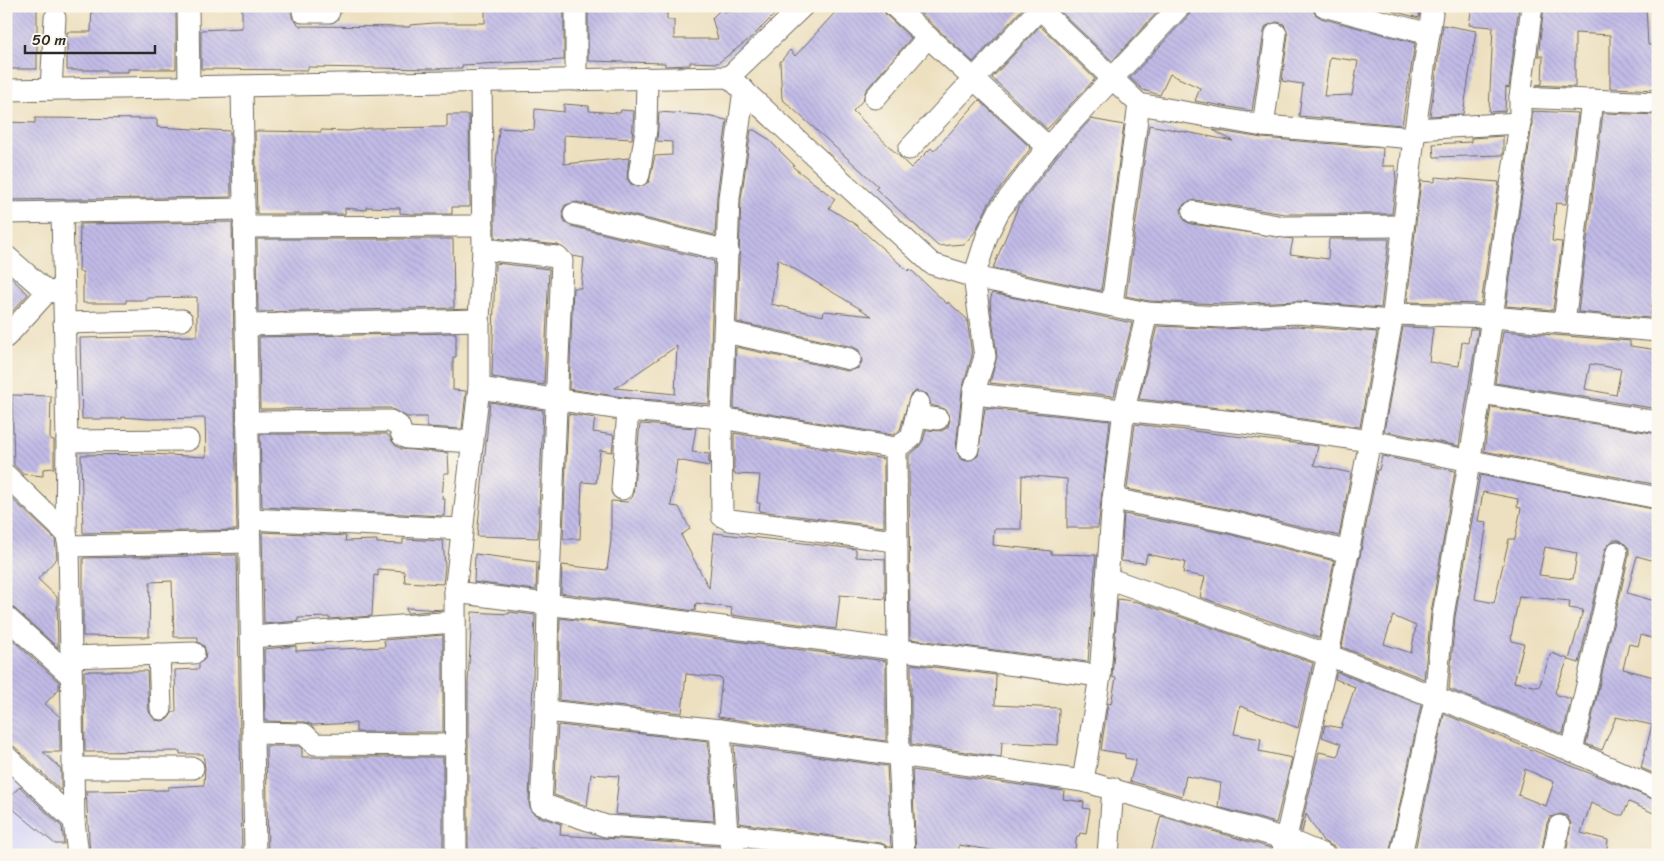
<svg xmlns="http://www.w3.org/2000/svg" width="1664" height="861" viewBox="0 0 1664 861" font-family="Sriracha,sans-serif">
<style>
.built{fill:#d7d7f8}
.building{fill:url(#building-back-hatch);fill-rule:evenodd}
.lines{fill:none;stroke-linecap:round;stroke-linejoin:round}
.minor-casing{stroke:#6f6a5f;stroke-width:23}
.minor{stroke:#fff;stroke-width:21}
</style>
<defs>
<pattern id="building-back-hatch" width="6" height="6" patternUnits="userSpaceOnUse" patternTransform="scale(1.25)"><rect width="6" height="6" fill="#c1bbe7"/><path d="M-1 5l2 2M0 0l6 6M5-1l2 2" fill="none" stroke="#a6a1c6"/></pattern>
</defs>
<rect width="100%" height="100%" fill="#fbf7ec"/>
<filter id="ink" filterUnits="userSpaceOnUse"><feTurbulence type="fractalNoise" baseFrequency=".02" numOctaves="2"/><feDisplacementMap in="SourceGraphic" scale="10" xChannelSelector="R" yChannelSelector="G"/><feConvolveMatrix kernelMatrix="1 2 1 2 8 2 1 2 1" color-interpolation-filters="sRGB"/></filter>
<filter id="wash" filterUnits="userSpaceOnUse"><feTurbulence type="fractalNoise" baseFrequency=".0096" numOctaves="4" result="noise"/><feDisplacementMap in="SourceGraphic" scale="20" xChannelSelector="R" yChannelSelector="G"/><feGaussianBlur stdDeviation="1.12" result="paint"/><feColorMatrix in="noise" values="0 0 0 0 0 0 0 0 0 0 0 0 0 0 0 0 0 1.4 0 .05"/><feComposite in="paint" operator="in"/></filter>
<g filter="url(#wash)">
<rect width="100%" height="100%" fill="#ede0c0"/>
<polygon class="built" points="6,768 66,823 62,855 6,855"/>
<g id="blocks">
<g class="building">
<rect x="6" y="6" width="31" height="63"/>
<polygon points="92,6 176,6 176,69 128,69 128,72 106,72 106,70 67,70 67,32 91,32"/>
<polygon points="242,6 292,6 292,18 300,26 410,27 410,25 434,23 485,23 485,6 564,6 564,60 462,65 462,68 434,69 308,67 308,70 201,69 201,30 242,28"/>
<polygon points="588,6 667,6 667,20 674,20 674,39 718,39 712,18 722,8 726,13 732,6 783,6 752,37 718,63 690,62 690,65 665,66 665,63 588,61"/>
<polygon points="841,6 882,6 886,15 911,38 866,90 863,100 853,111 911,168 931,148 934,151 979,100 1031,148 989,203 975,232 964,244 938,246 875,188 878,186 782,99 780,62 790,50 795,56"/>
<polygon points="913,6 1023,6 1024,7 973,62"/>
<polygon points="1062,6 1163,6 1112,61 1059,10"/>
<path d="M1192,6H1311L1315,14L1321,18L1415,43L1402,125L1299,116L1303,84L1282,81L1288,35L1284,24L1277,22L1266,26L1264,32L1252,111L1195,101L1200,88L1170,74L1160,95L1143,90L1130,78L1189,15ZM1330,57L1358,61L1352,95L1324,96Z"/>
<polygon points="1400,6 1420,6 1419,18 1393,11 1393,7"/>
<polygon points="1472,6 1519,6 1509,88 1506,87 1505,111 1489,112 1493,27 1469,25"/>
<polygon points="1544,6 1646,6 1648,45 1658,45 1658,90 1610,88 1610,35 1575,33 1575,87 1536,85 1542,84 1543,56 1538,56"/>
<polygon points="1443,25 1476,31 1463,114 1430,116"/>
<polygon points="1040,26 1095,79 1047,129 992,78"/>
<path d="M564,104L589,106V111L620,113L621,110L634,111L632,139L564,135V164L629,158L627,179L631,184L638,187L649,182L655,156L672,155V142L657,141L659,112L701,115L727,120L717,196L715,235L577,202L565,205L562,212L565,223L571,226L714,261L709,404L629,398L569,389L573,288H581L584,258L573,256L558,245L495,238V179L499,128L534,130L535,109L564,112ZM677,346L675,394L615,388Z"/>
<polygon points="1532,111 1578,113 1566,204 1556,203 1552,241 1562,242 1553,310 1506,306 1532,125"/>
<polygon points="1603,113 1658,115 1658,267 1650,318 1578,312"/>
<polygon points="447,115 469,115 470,207 452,207 452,214 411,214 400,213 400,208 366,207 366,210 345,208 345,214 257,214 255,131 321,132 321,130 348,131 370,128 447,127"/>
<polygon points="35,118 157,119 157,127 230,131 231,197 8,200 6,122 35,123"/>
<polygon points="1091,119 1124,125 1101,291 993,268 1018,207 1058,155"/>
<polygon points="1149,125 1233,141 1213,130 1262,138 1383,148 1382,166 1395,166 1396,181 1392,214 1285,214 1195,200 1184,204 1181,210 1185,221 1191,224 1293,239 1290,254 1328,259 1329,239 1389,239 1381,308 1298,301 1221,304 1149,301 1126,296"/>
<path d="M751,130H754L767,138L794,165L793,167L835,199L829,208L856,225L908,271L910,269L947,304L948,302L967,319L972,356L962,390L956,448L960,459L967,461L978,456L985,408L1110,421L1098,528H1067V479L1022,475L1021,529H994L993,545L1051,551V554L1096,555L1088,662L910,639L909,455L918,448L923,441L926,430L942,431L948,427L950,420L945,409L931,405L927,394L916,391L910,395L900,430L893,435L734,408L736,347L847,371L859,368L862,361L859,350L853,347L737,322L741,199ZM778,259L872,316L824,311L823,316L771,304Z"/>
<polygon points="1503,136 1503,155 1434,157 1433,144 1471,142 1471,138"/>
<polygon points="1435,177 1499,182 1481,304 1407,302 1421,181 1435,182"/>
<polygon points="232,222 237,530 83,533 81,455 149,454 206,457 205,418 149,419 122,417 122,419 82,419 80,338 197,336 197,297 147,298 147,300 126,300 126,303 83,303 83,272 79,272 80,224"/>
<polygon points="257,239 453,239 454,308 258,312"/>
<polygon points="495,263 549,269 544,385 492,377"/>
<polygon points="6,273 28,294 6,318"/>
<polygon points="992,293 1132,323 1114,396 990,383 997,356 990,302"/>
<polygon points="1157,326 1222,329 1297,326 1377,332 1360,427 1246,411 1139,399"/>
<polygon points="1403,327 1433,328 1429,362 1459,366 1462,342 1468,343 1470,329 1478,329 1459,446 1384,431"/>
<path d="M1503,331L1630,341V346L1658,350V409L1495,383ZM1590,364L1621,369L1616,395L1585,389Z"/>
<polygon points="456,333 456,357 453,357 453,390 466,391 462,429 427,427 427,417 407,417 390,408 260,409 259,337"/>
<polygon points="12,395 51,396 50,439 54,440 54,468 43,469 43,476 23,474 14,465"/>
<polygon points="490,402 543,410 538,538 477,536"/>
<polygon points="1491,407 1658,434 1658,485 1484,451"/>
<polygon points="568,414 595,418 593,432 614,435 612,452 600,450 596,483 582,482 580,539 563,539"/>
<polygon points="640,424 696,428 692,452 709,454 709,466 677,460 671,506 679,507 690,529 681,535 709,588 714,533 856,549 856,557 885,559 885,599 840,595 836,629 731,615 732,608 696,603 695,611 561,593 562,565 607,570 611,540 611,501 628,502 633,496"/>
<polygon points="1135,424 1318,446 1314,465 1351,473 1339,536 1233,510 1127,489"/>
<polygon points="734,433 884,459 884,527 759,511 760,503 757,503 760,475 734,474"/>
<polygon points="260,434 387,434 395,445 401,449 448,453 449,473 444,473 442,499 445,499 444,516 262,507"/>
<path d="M1382,456L1455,471L1431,613L1424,679L1342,647L1377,470H1379ZM1393,616L1416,626L1411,653L1384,644Z"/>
<path d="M1480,475L1658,510V562L1637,556L1627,593L1658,602V640L1641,635L1638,646L1629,644L1623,669L1658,678V775L1641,768L1652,725L1616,717L1602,750L1586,744L1629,555V548L1620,540H1613L1605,549L1579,663L1569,660L1583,610L1569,608L1570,601L1519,596L1511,637L1512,641L1524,644L1514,682L1539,687L1551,653L1568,659L1555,692L1557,695L1571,699L1563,734L1449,689L1455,617ZM1483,492L1518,499L1517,507L1521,508L1515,539H1509L1494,603L1475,599L1487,522L1478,521ZM1545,547L1577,553L1573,579L1539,575Z"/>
<polygon points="6,493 55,539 57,558 38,579 57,597 58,648 14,608 6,605"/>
<polygon points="1124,514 1228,534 1334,561 1319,638 1200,597 1205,577 1183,573 1185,562 1147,554 1145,563 1121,561"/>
<polygon points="262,532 346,536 345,541 377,540 377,543 403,544 403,539 443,541 445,566 443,584 405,582 404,571 378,569 378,576 374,575 372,616 329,619 329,617 298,618 298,621 264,624"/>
<polygon points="475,554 537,562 536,590 474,582"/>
<polygon points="237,555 242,855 90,855 86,791 168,790 168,787 204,785 205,768 203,754 180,754 180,751 85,752 84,671 147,671 149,712 155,720 162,721 168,719 173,712 176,712 175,670 199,669 199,664 205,659 206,653 204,646 198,642 198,637 174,637 172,581 150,582 149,637 83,636 83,558"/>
<polygon points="1118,599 1138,602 1313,663 1298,728 1240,706 1234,734 1261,739 1259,751 1292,758 1276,823 1218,807 1221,783 1186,776 1182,796 1130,781 1136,760 1125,758 1125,754 1101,750 1108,703 1111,704 1116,678 1112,677"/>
<polygon points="406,608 443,610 407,613"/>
<polygon points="472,612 509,614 509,612 535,615 529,803 531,811 537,816 561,824 560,835 719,846 719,855 686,853 686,855 567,855 567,852 518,849 518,855 468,855 468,682"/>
<polygon points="560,618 886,661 886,741 718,717 722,678 686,674 682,713 559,700"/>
<polygon points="6,634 59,682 59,689 45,704 60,717 60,752 43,752 61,769 61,791 15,747 6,742"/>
<polygon points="443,635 443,732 356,732 356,723 313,725 304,722 265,721 264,649 296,646 296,651 385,647 384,640"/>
<polygon points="911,664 996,675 995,705 1059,708 1058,745 1002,742 1001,757 911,744"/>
<polygon points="1337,672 1421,705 1389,855 1344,855 1336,851 1334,847 1323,841 1306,814 1302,832 1300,831 1319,752 1338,756 1341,744 1322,737 1325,725 1341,728 1355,687 1335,679"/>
<path d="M1444,714L1658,801V815L1629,802L1623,815H1618L1591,803L1581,833L1608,840L1606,855H1566L1571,823L1567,816L1561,814L1550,817L1547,823L1541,855H1414ZM1525,769L1554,782L1546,806L1518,795Z"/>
<polygon points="558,725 708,741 714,821 615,814 619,776 591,774 587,806 554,795"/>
<polygon points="734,745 887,766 891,848 881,843 739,823"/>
<polygon points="266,746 299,746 302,749 302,757 443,757 443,853 268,855"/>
<polygon points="912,770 1064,791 1063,799 1084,802 1083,808 1090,809 1086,834 1080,833 1079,836 1077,836 1074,855 1023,855 959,845 958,855 916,855"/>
<polygon points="20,787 62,827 64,844 55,844 6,803 6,799"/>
<polygon points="1161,816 1271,848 1270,855 1150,855"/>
<polygon points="748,850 786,855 750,855"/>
</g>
</g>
</g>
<g filter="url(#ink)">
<use href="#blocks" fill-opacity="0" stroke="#6f6a5f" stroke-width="1"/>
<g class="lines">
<g class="minor-casing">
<g id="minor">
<polyline points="188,6 189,87"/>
<polyline points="576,6 576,80"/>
<polyline points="894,6 1048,147"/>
<polyline points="1037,6 1139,104 1263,126 1414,138"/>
<polyline points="1324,6 1429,34"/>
<polyline points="303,12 329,12 328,6"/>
<polyline points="729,77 803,6"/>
<polyline points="242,86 255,855"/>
<polyline points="51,89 55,18"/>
<polyline points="6,90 729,77 932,264 974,277 1147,313 1221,317 1297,313 1391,321"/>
<polyline points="744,90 729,198 721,418 722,516 730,520 895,541"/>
<polyline points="1520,97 1658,103"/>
<polyline points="875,98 928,37"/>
<polyline points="1263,126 1276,34"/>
<polyline points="1415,129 1520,123"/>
<polyline points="909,149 1042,6"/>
<polyline points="639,175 646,130 647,78"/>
<polyline points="62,212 67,441 66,533 69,546 74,821 78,855"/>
<polyline points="1193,212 1284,227 1403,226"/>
<polyline points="6,213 244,209"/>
<polyline points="574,214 728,251"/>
<polyline points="244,227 483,226"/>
<polyline points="483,249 557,257 562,261 548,605 546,711 541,804 606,826 727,834 879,855"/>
<polyline points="6,256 47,292"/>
<polyline points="1112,304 1139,104"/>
<polyline points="1393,314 1491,317 1658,331"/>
<polyline points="64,323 182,320"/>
<polyline points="1564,323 1592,100"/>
<polyline points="246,325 479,320"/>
<polyline points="725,332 850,359"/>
<polyline points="6,337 47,292 64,291"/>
<polyline points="479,388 628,410 721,418 896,448 911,438 919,403"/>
<polyline points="1481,393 1658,422"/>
<polyline points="974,394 1244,423 1370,441 1658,498"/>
<polyline points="916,416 938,419"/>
<polyline points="247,422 390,421 399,426 402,435 407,438 473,442"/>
<polyline points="67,441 188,440"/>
<polyline points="896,448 899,756 904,855"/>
<polyline points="968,449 974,391 985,357 974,277 988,233 999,211 1048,147 1180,6"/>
<polyline points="6,475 66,533"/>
<polyline points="622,489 628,410"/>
<polyline points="1113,499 1231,522 1349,552"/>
<polyline points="249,519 461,529"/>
<polyline points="69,546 249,542"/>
<polyline points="1107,578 1328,655 1572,751 1658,789"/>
<polyline points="455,592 1100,676"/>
<polyline points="6,617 71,676"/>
<polyline points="251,637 455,622"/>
<polyline points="159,654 161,709"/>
<polyline points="71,657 194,653"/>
<polyline points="546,711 720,730 1083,781 1286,839 1324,855"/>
<polyline points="720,730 727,834 736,855"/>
<polyline points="253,733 304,734 315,744 456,745"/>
<polyline points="1572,751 1617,552"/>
<polyline points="6,756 74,821"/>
<polyline points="73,768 193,768"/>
<polyline points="1083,781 1100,676 1113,499 1124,410 1147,313"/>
<polyline points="456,855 455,592 479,388 479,320 483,249 481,81"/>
<polyline points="1108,855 1113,788"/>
<polyline points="1282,855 1328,655 1370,441 1393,314 1415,129 1433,6"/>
<polyline points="1401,855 1435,699 1443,615 1481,393 1520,123 1520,97 1532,6"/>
<polyline points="1553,855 1559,826"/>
</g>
</g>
<use href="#minor" class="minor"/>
</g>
</g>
<rect width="1664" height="861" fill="none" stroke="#fbf7ec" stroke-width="25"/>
<path d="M25 45v8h130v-8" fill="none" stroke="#2b2b2b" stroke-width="2.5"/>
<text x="32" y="45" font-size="15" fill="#2b2b2b" stroke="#fbf7ec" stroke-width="4" paint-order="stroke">50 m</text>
</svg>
